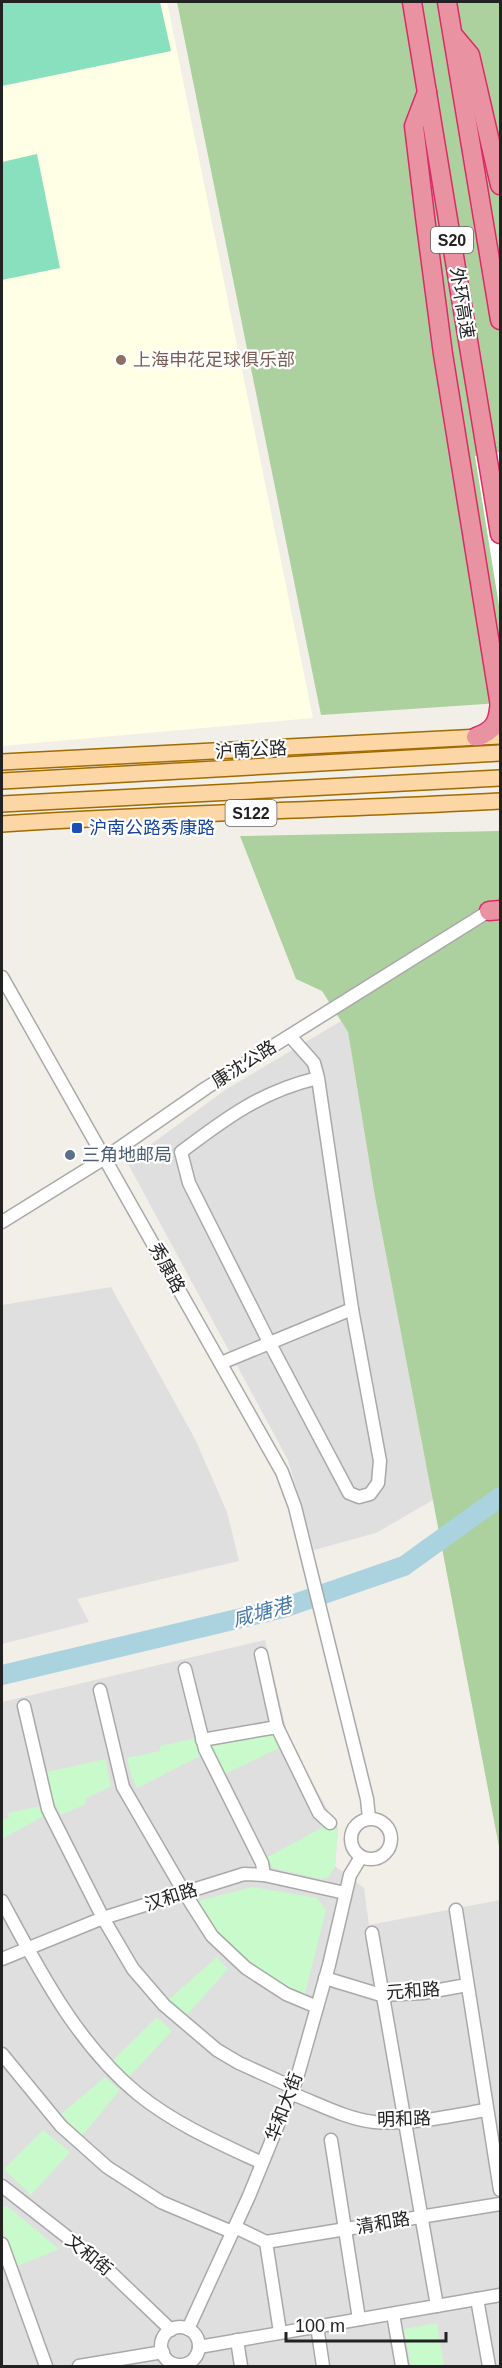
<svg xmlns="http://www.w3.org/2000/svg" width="502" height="2368" viewBox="0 0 502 2368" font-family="Arial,'Noto Sans SC',sans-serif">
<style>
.residential{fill:#e0dfdf}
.education{fill:#ffffe5}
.forest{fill:#add19e}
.park{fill:#c8facc}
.pitch{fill:#88e0be}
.pier{fill:#fff}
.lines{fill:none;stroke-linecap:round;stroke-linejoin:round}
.river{stroke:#aad3df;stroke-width:20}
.minor-casing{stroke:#a9a9a9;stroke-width:15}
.major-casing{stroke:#a06b00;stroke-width:18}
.highway-casing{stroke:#dc2a67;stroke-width:21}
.minor{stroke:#fff;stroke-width:12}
.major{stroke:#fcd6a4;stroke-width:15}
.highway{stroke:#e892a2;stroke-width:18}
.major-bridge-casing{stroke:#a06b00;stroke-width:18;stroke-linecap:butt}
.major-bridge{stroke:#fcd6a4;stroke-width:15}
.education-dot{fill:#8d6e63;stroke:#fff;stroke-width:2}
.transit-dot{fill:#1a4fb4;stroke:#fff;stroke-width:2}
.service-dot{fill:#5c6f8a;stroke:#fff;stroke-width:2}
.labels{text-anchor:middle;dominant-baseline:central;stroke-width:4.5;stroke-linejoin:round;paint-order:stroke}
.shield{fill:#fff;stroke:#646464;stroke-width:1.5}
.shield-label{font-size:16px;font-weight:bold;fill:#222}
.street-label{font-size:18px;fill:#222;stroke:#fff}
.education-label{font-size:18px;fill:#785e54;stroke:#fff;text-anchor:start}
.transit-label{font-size:18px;fill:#164399;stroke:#fff;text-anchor:start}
.service-label{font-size:18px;fill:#4e5e75;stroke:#fff;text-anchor:start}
.water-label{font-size:20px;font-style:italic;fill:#4a7aab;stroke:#fff}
</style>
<rect width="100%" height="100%" fill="#f2efe9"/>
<g class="residential">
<polygon points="341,1021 348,1032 375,1197 433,1500 376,1533 314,1550 288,1460 127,1162 225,1090"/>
<polygon points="111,1287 195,1439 227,1512 239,1561 77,1599 89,1622 2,1644 2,1305"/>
<polygon points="265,1640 289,1740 338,1829 335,1866 364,1888 369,1925 500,1900 500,2366 2,2366 2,1702"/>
</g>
<polygon class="education" points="2,2 167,2 313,718 2,746"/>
<g class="forest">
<polygon points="177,2 500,2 500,703 321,715"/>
<polygon points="500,831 500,1852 375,1197 348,1032 322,991 296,979 240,836"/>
</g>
<g class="park">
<polygon points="275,1735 281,1747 225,1774 211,1744"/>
<polygon points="196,1738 202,1755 137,1788 131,1775 127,1758 160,1751 160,1746"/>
<polygon points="105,1759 111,1786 85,1799 86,1804 61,1815 53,1800 47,1772"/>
<polygon points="41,1806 44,1816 2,1839 2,1820 9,1818 8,1813"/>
<polygon points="325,1826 338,1829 335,1866 329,1877 321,1879 273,1868 266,1858"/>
<path d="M253,1887L317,1898L326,1910L304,1997C271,1980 237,1961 214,1930C208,1921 203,1910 198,1901Z"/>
<polygon points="217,1957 228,1969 185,2017 167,2001"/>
<polygon points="157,2017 172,2031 129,2077 112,2061"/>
<polygon points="105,2077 120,2090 82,2136 61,2114"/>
<polygon points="43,2130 70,2152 31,2195 4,2169"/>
<polygon points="7,2206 59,2249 15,2267 2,2225 2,2207"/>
<polygon points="437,2323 444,2366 411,2366 404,2329"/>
</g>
<g class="pitch">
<polygon points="2,2 160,2 171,51 2,86"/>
<polygon points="37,154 60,268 2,280 2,162"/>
</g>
<polygon class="pier" points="500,452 500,612 475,456"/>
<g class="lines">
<polyline class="river" points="2,1675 283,1608 404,1566 500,1497"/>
<g class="minor-casing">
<g id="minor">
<polyline points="2,977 282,1472 295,1507 367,1799 369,1818"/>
<path d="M290,1036L314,1063L318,1078C262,1091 226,1118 181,1152L189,1183L267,1338L349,1493L359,1497L370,1494L378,1483L380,1461L352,1309L318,1078"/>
<polyline points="2,1222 105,1158 206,1088 489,911"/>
<polyline points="221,1363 352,1309"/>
<polyline points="261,1654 277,1727 319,1813 330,1823"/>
<polyline points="185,1669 205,1749 262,1863 264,1875"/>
<polyline points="100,1690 123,1787 184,1892 212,1936 246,1968 286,1994 317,2007"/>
<polyline points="24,1706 48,1809 103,1918 133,1969 164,2005 217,2050 239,2063 292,2087"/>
<polyline points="202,1740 277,1727"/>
<circle cx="371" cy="1839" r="20"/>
<path d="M2,1901C39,1970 77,2044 138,2094C175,2124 219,2143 262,2163"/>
<polyline points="456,1910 500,2190"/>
<polyline points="372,1933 437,2306"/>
<polyline points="2,1959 103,1918 244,1874 264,1875 345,1893"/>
<polyline points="325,1978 381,1995 423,1993 467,1985"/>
<polyline points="2,2054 61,2126 107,2167 161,2202 232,2232"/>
<path d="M290,2093C317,2103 346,2119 374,2122C411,2125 450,2116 486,2110"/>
<polyline points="331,2140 359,2319"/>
<polyline points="2,2186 103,2265 171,2330"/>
<polyline points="235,2227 266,2242"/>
<polyline points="266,2242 500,2204"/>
<polyline points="266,2242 280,2332"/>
<polyline points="2,2244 46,2366"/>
<polyline points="477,2299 489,2366"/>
<polyline points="393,2314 402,2366"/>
<polyline points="317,2326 323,2366"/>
<circle cx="180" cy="2346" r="19"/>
<polyline points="188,2329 249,2196 297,2078 329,1965 350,1875 361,1857"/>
<polyline points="237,2340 241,2366"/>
<polyline points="199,2347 500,2295"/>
<polyline points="79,2366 163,2352"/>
</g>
</g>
<g class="major-casing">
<g id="major">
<polyline points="2,762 500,736"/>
<path d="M2,824C168,813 334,810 500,801"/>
</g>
</g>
<g class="highway-casing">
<g id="highway">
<polyline points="412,2 500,534"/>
<polyline points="447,2 500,320"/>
<polyline points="454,36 470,55 500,185"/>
<polyline points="427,92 414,126 425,217 443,354 500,706"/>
<path d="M476,737C497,730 499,719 500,698"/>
<polyline points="489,911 500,910"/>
</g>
</g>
<use href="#minor" class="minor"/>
<use href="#major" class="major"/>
<use href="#highway" class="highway"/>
<g class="major-bridge-casing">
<g id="major-bridge">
<polyline points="2,781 500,753"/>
<polyline points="2,804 500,778"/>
</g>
</g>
<use href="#major-bridge" class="major-bridge"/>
</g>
<circle class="education-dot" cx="121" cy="360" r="6"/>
<rect class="transit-dot" x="71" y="822" width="12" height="12" rx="3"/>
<circle class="service-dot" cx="70" cy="1155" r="6"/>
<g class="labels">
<g class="shield">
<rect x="431" y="227" width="42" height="26" rx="4.5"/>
<rect x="225.5" y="800" width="51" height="26" rx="4.5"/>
</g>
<g class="shield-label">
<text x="452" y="240">S20</text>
<text x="251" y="813">S122</text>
</g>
<g class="street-label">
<text transform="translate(462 303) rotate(81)">外环高速</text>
<text transform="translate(251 750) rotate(-3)">沪南公路</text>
<text transform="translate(244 1064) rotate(-32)">康沈公路</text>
<text transform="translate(167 1268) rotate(61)">秀康路</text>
<text transform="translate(171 1897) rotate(-18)">汉和路</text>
<text transform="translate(413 1991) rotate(-4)">元和路</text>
<text transform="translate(284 2107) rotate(-69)">华和大街</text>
<text transform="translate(404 2119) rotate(-2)">明和路</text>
<text transform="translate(383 2223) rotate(-10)">清和路</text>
<text transform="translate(89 2255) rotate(39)">文和街</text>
</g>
<g class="education-label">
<text x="133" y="360">上海申花足球俱乐部</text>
</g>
<g class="transit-label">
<text x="89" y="828">沪南公路秀康路</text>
</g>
<g class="service-label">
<text x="82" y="1155">三角地邮局</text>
</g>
<g class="water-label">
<text transform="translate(262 1612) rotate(-15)">咸塘港</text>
</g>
</g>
<rect width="502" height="2368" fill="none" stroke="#222222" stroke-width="6"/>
<path d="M286 2332v9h160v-9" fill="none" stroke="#222222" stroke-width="3"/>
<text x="295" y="2332" font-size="18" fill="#222222" stroke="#ffffff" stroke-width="4.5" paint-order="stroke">100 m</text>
</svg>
